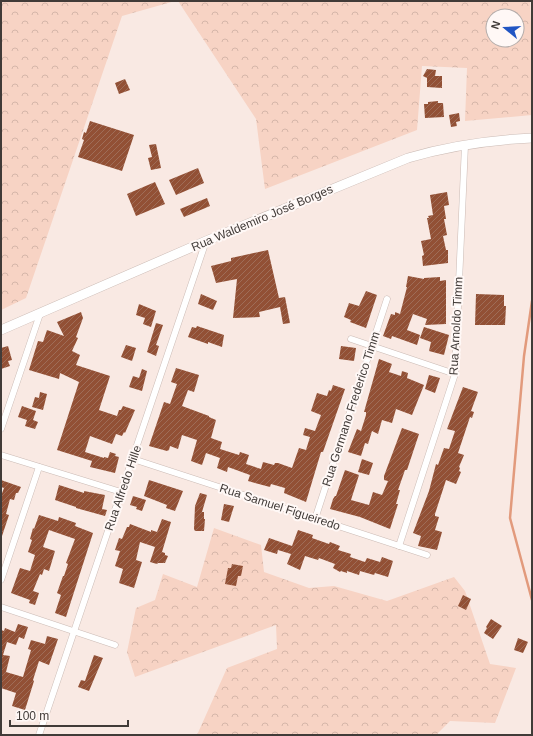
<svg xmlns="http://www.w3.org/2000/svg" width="533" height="736" viewBox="0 0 533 736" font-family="Helvetica,sans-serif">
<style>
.forest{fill:url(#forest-crowns);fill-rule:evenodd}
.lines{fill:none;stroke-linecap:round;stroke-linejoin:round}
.stream{stroke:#e29a7c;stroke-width:2.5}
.building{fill:url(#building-hatch)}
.street-casing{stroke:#cbbbb5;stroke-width:7}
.secondary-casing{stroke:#cbbbb5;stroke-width:10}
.street{stroke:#fff;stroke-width:6}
.secondary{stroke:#fff;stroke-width:9}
.labels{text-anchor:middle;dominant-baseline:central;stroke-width:4;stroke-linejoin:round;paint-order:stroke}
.street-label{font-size:12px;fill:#413b38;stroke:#fff8f6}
</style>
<defs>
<pattern id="forest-crowns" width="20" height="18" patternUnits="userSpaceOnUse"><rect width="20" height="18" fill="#f7d3c4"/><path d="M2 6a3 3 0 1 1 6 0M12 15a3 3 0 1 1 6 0" fill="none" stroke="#d5b6a9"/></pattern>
<pattern id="building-hatch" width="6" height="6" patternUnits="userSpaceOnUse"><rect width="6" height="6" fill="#925035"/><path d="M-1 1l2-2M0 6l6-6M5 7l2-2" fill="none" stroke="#9f6d58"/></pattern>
</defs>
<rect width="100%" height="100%" fill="#f9e9e3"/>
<g class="forest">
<polygon points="1,1 175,1 122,16 26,298 1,310"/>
<path d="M178,1H530L532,45V115L465,121L467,68L422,66L417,130L265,189L256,119ZM493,16H517V40H493Z"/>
<polygon points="214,528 261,545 264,572 309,588 334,586 387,601 454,577 465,591 490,664 516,668 495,723 450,721 436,735 197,735 227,668 277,649 276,625 135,677 127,652 136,608 155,600 163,574 197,587"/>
</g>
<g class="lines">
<polyline class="stream" points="532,301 524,356 510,518 532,600"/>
</g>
<g class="building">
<polygon points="427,69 436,70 435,76 442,76 442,88 427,87 427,78 423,76"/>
<polygon points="125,79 130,90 119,94 115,83"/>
<polygon points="438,101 438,103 443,103 444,117 425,118 424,104 428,104 428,102"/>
<polygon points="459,113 460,121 456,122 457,126 451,127 449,115"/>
<polygon points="90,121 134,135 122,171 78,157 84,140 82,139 84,132 86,133"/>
<polygon points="156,144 161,168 151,170 148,158 152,157 149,145"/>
<polygon points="198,168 204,183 176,195 169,180"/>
<polygon points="155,182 165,204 136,216 127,194"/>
<polygon points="447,192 449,205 444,206 446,219 444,219 447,235 443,236 446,250 448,250 448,263 423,266 422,256 424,255 421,241 431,239 427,218 429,218 428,216 433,215 430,195"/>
<polygon points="207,198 210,206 184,217 180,209"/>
<polygon points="268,250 279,298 285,297 290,323 283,324 280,307 259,312 260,317 233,318 237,279 216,283 211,266 231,261 231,258"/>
<polygon points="408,276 424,279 424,278 440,277 440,281 446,280 446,324 425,325 427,319 413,314 407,330 420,335 417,345 392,336 391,339 383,336 391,314 395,315 395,312 400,314 407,287 406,287"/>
<polygon points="366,291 377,295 366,328 350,322 351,320 344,317 349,303 359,306"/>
<polygon points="201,294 217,301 213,310 198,304"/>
<polygon points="476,294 504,295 504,306 506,306 505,325 475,325"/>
<polygon points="139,304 156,311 151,327 143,324 145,318 136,315"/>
<polygon points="81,312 83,318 76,337 78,338 72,351 80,355 76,365 110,376 99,410 117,416 119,410 121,410 123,406 135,410 125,433 124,432 122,436 116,434 112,444 90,436 85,452 104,458 104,457 108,458 110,452 116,454 115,456 119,457 115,473 90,467 92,461 57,450 79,382 60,373 59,379 29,370 38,341 43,342 47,330 64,336 57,322"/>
<polygon points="156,323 163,325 156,345 159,346 156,356 147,352"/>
<polygon points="197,326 224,335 222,347 208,342 208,344 188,337 192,327 196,328"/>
<polygon points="424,327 449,335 444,355 429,351 431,342 420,338"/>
<polygon points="126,345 136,348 132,361 121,357"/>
<polygon points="8,346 12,360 8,361 10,366 1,369 1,348"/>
<polygon points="341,346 356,348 354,361 339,359"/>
<polygon points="379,359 392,364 389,372 401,376 402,371 408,373 407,378 424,385 412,415 396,409 392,423 382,420 378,434 372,431 368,444 365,443 361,456 348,452 357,429 361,431 366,415 366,412 364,412"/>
<polygon points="176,368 199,375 194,392 188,390 182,406 209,416 209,417 216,420 211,438 222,442 220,449 239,455 240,452 249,455 246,464 261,469 263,462 274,465 275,463 278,463 292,468 299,448 306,450 310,437 303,435 305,428 315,431 321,415 311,411 317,393 327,396 329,390 331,391 333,385 345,389 323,452 321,452 306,502 284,493 285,488 271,484 270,487 248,481 250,475 228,467 227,472 217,468 220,458 206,453 202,465 191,461 197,440 182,435 178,449 170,446 169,450 167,451 149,446 164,402 170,404 177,384 171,382"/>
<polygon points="142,369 147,371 142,391 129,387 133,376 139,378"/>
<polygon points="429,375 440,378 435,393 425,389"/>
<polygon points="463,387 478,392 471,411 474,412 472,418 470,417 458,453 464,455 459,467 460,468 459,471 461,472 456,484 446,480 435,514 435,516 439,517 435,530 442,532 437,550 418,546 421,536 413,533 429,491 436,464 438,465 444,448 449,449 455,431 447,429"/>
<polygon points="40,392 47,394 43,410 32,407 35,397 39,398"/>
<polygon points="22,406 36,411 33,420 38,422 35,429 25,426 27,420 18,417"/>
<polygon points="402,428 419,434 407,470 405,470 398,490 400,490 396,504 398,504 390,529 360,517 330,509 333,499 335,496 336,496 345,470 359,475 351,500 369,505 373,492 382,495 388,481 384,480 384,476"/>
<polygon points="362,459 373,463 369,475 358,472"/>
<polygon points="1,480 21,487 18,493 16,493 14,500 10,499 6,514 9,515 2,536 1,536 1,496 4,488 1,487"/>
<polygon points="149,480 183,491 175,511 166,508 167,505 144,496"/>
<polygon points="59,485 84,493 84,491 105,495 102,509 107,510 105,516 76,508 76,507 55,500"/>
<polygon points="200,493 207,495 202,512 204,512 204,519 205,519 204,531 195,531 194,529 195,506"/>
<polygon points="133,496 146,500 142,511 136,509 137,507 130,505"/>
<polygon points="224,504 234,506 229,522 221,520"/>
<polygon points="39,515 58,521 59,517 76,523 75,526 93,533 66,617 55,613 61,595 57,593 63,576 64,576 68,564 66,563 75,539 49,530 43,547 55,551 49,571 44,569 42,575 40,574 33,591 39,593 35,605 29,603 30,600 11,593 20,568 30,571 35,555 28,552 32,540 30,539 33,528 34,529"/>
<polygon points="162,519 171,522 162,552 165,553 165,555 168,556 165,563 158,563 157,564 150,562 155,547 140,542 136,560 142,562 134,588 119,583 123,569 115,566 120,551 115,550 119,538 122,539 127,527 129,527 130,524 151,532 151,530 157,532"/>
<polygon points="298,530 313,535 312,538 329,544 330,542 340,546 338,550 351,554 350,557 365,562 367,558 380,562 382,557 393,561 388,577 375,573 374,575 360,571 359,575 347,571 347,573 341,571 340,572 333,568 335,564 319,558 318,560 305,556 300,570 287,564 291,554 278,550 277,554 264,550 269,538 292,546"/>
<polygon points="232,564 243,566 241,576 238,576 236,586 225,584 228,568 231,568"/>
<polygon points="463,595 471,599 466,610 458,606"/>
<polygon points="491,619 502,626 493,639 484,633 487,628 486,627"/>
<polygon points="18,624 28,627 24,639 19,637 16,645 7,642 3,655 10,656 6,672 23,677 31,650 28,649 31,640 45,644 47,636 58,639 49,665 39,661 33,680 34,681 25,710 12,706 16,693 1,688 1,630 4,631 5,628 15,632"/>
<polygon points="518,638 528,642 523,653 514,650"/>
<polygon points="94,655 103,658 89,691 78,687 81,680 85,681"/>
</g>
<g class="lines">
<g class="street-casing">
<g id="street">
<polyline points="351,339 455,374"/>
<polyline points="1,429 40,314"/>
<polyline points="1,455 121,492"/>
<polyline points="133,459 427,555"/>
<polyline points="315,519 387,299"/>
<polyline points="399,546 455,374 465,145"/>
<polyline points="1,580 39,467"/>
<polyline points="1,607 115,645"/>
<polyline points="39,735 206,241"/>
</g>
</g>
<g class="secondary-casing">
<path id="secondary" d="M1,330L206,241L408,158C448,146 490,140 532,138"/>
</g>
<use href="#street" class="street"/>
<use href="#secondary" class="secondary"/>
</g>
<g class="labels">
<g class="street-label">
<text transform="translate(262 218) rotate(-23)">Rua Waldemiro José Borges</text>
<text transform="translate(456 326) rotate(-87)">Rua Arnoldo Timm</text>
<text transform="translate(351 409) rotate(-72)">Rua Germano Frederico Timm</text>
<text transform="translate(123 488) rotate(-71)">Rua Alfredo Hille</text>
<text transform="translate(280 507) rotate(18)">Rua Samuel Figueiredo</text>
</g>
</g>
<rect width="533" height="736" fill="none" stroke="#413b38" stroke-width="4"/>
<g transform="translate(505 28) rotate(288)"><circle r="19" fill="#fff8f6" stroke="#b3acaa"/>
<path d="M0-3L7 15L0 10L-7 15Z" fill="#2155c3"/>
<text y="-6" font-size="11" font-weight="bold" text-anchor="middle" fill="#413b38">N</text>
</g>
<path d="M10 720v6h118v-6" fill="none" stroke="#413b38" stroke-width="2"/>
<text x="16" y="720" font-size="12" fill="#413b38" stroke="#fff8f6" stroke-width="3" paint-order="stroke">100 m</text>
</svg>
